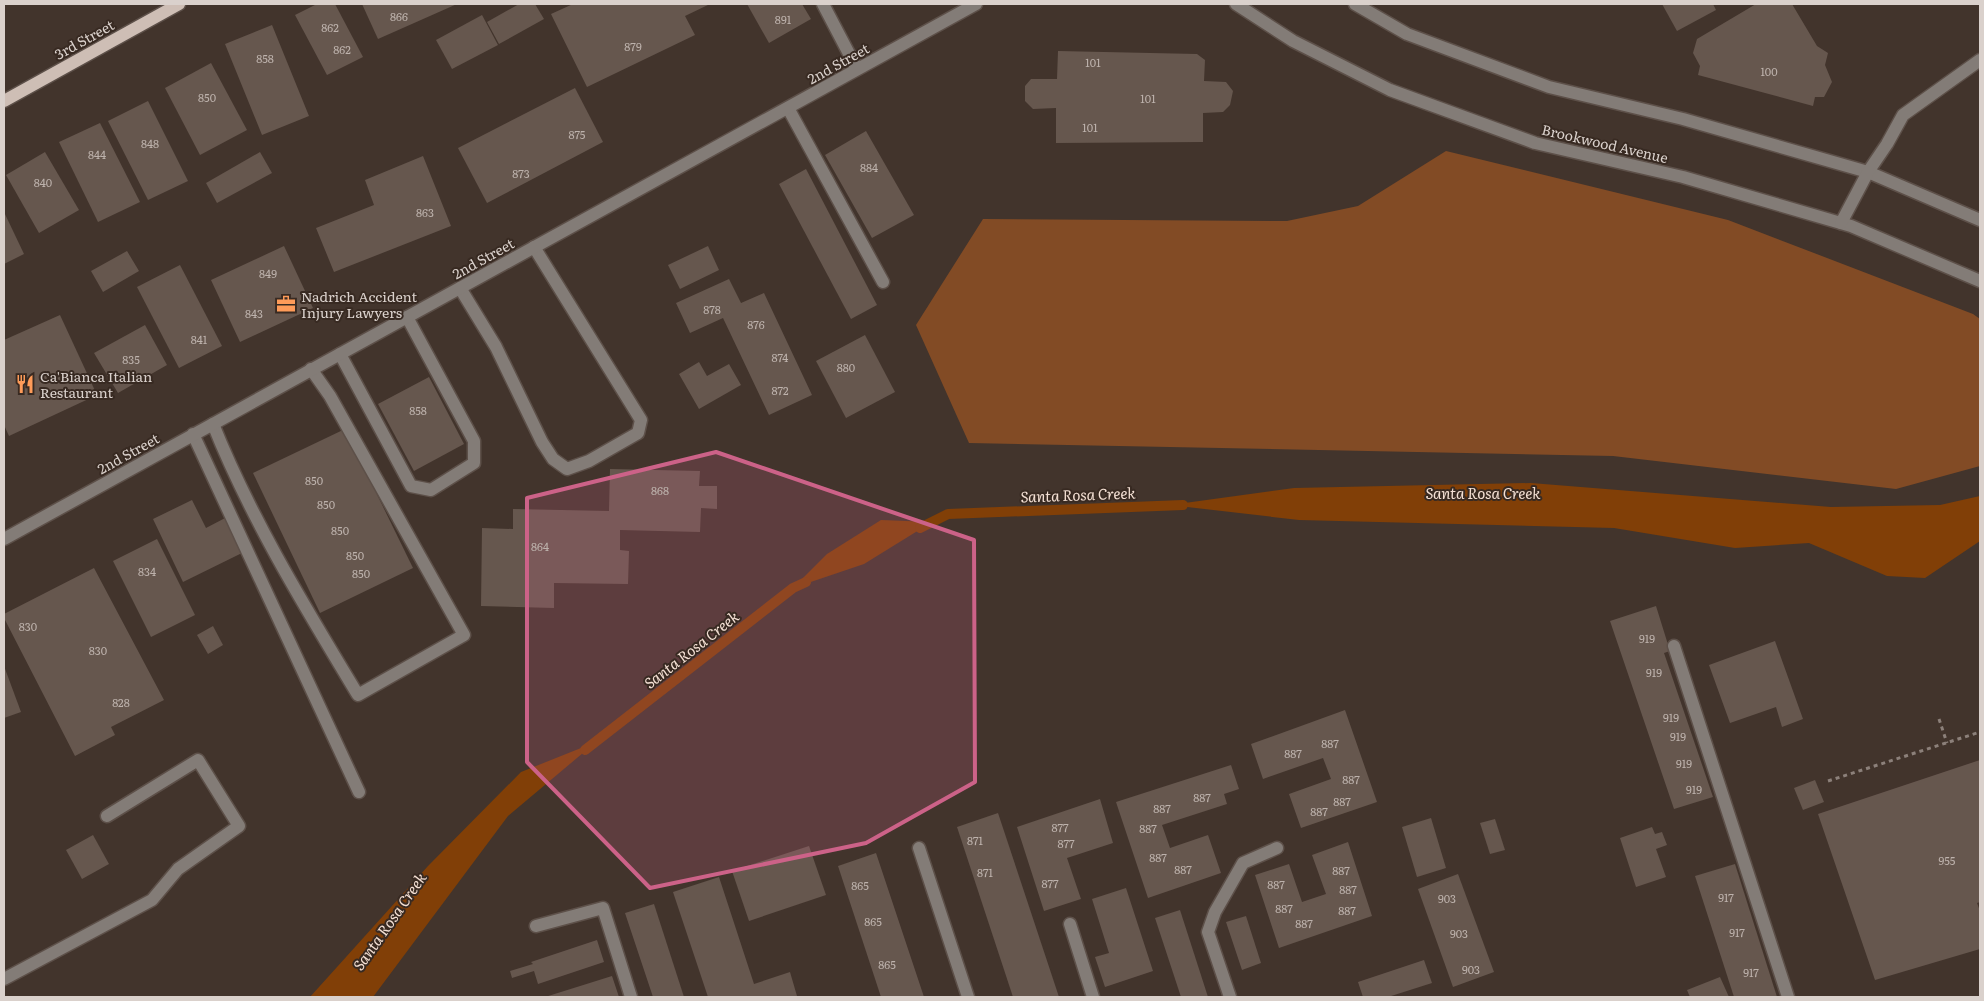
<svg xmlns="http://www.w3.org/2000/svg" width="1984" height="1001" viewBox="0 0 1984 1001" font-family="Literata,serif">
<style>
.green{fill:#824b25}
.water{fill:#813f07}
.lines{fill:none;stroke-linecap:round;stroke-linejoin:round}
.stream{stroke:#813f07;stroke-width:10}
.building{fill:#66574e}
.minor-casing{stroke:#5d5049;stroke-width:15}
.major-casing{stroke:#5d5049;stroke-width:15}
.path{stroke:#8c807a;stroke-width:3;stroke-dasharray:4 4;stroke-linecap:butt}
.minor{stroke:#837c77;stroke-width:12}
.major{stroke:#cebeb5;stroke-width:12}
.marked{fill:#cc6288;fill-opacity:0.2;stroke:#cc6288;stroke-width:4;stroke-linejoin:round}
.labels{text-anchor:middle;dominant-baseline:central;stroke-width:4;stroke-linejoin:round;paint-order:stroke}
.number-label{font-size:11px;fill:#bdb2ac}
.street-label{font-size:14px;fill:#dad1cc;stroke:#382a22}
.poi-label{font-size:14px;fill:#dad1cc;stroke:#382a22;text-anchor:start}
.water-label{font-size:15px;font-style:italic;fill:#f4e0d4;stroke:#382a22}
</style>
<rect width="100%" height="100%" fill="#42342c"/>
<polygon class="green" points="1446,151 1728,220 1973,314 1980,319 1980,466 1896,489 1613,456 969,443 916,325 983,219 1287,221 1358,206"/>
<g class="water">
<polygon points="1531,483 1831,507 1940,505 1980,496 1980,541 1925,578 1887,576 1809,543 1735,548 1614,528 1299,520 1170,505 1294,488"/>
<polygon points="881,520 932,522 864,564 793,588 827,554"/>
<polygon points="596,742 508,816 373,997 310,997 428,866 521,772"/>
</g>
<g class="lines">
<g class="stream">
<polyline points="920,528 948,514 1183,505"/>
<polyline points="585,750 793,588 806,582"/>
</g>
</g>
<g class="building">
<polygon points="317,4 335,4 363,57 327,75 295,15"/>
<polygon points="362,4 457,4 378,39"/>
<polygon points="519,4 535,4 544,19 499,44 487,22"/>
<polygon points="573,4 710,4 685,16 695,35 587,87 551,14"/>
<polygon points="747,4 802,4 811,19 769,43"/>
<polygon points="1662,4 1713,4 1716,10 1677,31"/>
<polygon points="1756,4 1792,4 1817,46 1828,53 1825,65 1832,82 1824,97 1815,97 1813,106 1698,75 1700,66 1693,53 1697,39"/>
<polygon points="482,15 498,45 452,69 436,40"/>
<polygon points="272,25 309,116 262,135 225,44"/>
<polygon points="1058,51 1197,54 1205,60 1204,81 1226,82 1233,91 1230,105 1223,112 1203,113 1203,142 1056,143 1056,108 1033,109 1025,101 1025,86 1031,79 1057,79"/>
<polygon points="211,63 247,130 200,155 165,88"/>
<polygon points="575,88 603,142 487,203 458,148"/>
<polygon points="148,101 188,181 148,200 108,121"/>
<polygon points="100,123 140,202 98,222 59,142"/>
<polygon points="866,131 914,215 872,238 825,155"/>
<polygon points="45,152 79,210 39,233 6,175"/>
<polygon points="260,152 272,173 217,203 206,183"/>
<polygon points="423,156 451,226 334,272 316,228 374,205 365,180"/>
<polygon points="806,169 877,305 851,319 779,184"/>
<polygon points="4,212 24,254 4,264"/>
<polygon points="284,246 313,308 240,342 211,280"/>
<polygon points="708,246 719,270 680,289 668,265"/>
<polygon points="127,251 139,271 103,292 91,271"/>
<polygon points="180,265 222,346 179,368 137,287"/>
<polygon points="729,279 741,303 764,293 812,395 769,415 723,318 690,333 676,303"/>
<polygon points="60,315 97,395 9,436 4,425 4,340"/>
<polygon points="145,325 167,365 118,393 94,353"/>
<polygon points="865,335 895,392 846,418 816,361"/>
<polygon points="699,362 707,376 729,364 741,385 699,409 679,374"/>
<polygon points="429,377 464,444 414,471 378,404"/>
<polygon points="345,429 413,568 320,613 253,473"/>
<polygon points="610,469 700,471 699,486 717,486 717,509 701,508 700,532 620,530 620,550 629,551 628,584 554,583 554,608 481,606 482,528 513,529 513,509 609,511"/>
<polygon points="192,500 206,528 227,517 244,552 183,582 153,519"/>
<polygon points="157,539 195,615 151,637 113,561"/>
<polygon points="94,568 164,700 111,727 115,735 75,756 4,618 4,614"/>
<polygon points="1656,606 1670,651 1664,653 1713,797 1674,809 1610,621"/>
<polygon points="213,626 223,645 208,654 197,635"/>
<polygon points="1775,641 1803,719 1782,727 1776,707 1730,723 1709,665"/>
<polygon points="4,666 21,712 4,718"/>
<polygon points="1345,710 1377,802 1301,828 1289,794 1331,779 1323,758 1263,779 1251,744"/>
<polygon points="1980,760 1980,902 1977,903 1980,911 1980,949 1875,980 1818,814"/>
<polygon points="1231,765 1239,789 1224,794 1227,804 1162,825 1170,848 1208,835 1221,873 1148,898 1116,802"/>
<polygon points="1815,780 1824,802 1803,810 1794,788"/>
<polygon points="1100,799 1113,843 1067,858 1081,899 1044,911 1017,827"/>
<polygon points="998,813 1059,997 1013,997 957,827"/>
<polygon points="1431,818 1446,868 1417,877 1402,827"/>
<polygon points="1495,819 1505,850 1490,854 1480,823"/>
<polygon points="1652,827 1655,834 1662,832 1667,845 1656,849 1666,877 1636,887 1620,838"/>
<polygon points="93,835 109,864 82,879 66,850"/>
<polygon points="1348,842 1372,916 1279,948 1255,875 1289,864 1302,902 1326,894 1312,855"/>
<polygon points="809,846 826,895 749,921 732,871"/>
<polygon points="876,853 924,997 881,997 838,866"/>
<polygon points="1735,864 1777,997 1734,997 1695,876"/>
<polygon points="1458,874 1494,972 1453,987 1418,889"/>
<polygon points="719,877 754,984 790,972 797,996 792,997 708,997 673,892"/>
<polygon points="1126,888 1153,971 1105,987 1095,957 1109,953 1092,899"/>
<polygon points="654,904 684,997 653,997 625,913"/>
<polygon points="1180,910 1208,997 1181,997 1155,918"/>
<polygon points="1246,916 1261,963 1242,970 1226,922"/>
<polygon points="597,940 604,962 538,984 534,971 512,978 510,971 533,964 531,962"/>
<polygon points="1424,960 1432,983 1388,997 1363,997 1358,982"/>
<polygon points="612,976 619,997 545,997"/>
<polygon points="1720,977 1729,997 1690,997 1687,990"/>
</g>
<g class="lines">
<g class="minor-casing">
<g id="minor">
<polyline points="823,4 857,69"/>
<polyline points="1236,4 1293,41 1390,90 1535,143 1683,177 1851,226 1980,281"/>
<polyline points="1355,4 1407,34 1549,87 1683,119 1868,172 1980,220"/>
<polyline points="788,108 883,282"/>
<polyline points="1841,223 1868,172 1887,144 1903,115 1980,60"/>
<polyline points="460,288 496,347 542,442 553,459 567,469 589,461 638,433 641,420 534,247"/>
<polyline points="340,354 411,486 431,490 474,463 474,441 407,317"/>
<path d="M213,424C251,519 305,607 358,695L464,635L330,396L311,369"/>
<polyline points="193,434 359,792"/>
<polyline points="4,539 976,4"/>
<polyline points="1674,646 1788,997"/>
<polyline points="919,848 968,997"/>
<polyline points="1070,924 1093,997"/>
<polyline points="536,926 603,908 631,997"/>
<polyline points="4,979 152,900 178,869 239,826 198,760 107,816"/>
<polyline points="1230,997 1208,932 1215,912 1243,863 1277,848"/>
</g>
</g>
<g class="major-casing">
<polyline id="major" points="4,101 179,4"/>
</g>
<g class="path">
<polyline points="1939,719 1947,743"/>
<polyline points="1828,781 1980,732"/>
</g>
<use href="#minor" class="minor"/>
<use href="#major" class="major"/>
</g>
<path class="marked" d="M716,452L974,540L975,782L866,843L650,888L527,762V498Z"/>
<defs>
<g id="office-bare" transform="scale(1.5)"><path d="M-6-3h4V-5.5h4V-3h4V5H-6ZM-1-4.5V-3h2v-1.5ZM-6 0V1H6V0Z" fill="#fe9b59" stroke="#382a22" stroke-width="2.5" paint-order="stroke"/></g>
<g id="restaurant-bare" transform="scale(1.5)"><path d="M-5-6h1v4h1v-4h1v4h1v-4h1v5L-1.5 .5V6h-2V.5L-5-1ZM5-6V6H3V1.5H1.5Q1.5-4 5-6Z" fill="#fe9b59" stroke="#382a22" stroke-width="2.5" paint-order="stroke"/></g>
</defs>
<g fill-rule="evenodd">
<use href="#office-bare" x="286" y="304"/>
<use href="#restaurant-bare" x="25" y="384"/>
</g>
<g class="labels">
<g class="number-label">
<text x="399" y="16">866</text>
<text x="783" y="19">891</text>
<text x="330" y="27">862</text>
<text x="633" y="46">879</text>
<text x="342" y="49">862</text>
<text x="265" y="58">858</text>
<text x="1093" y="62">101</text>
<text x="1769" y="71">100</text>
<text x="207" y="97">850</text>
<text x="1148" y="98">101</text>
<text x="1090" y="127">101</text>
<text x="577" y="134">875</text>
<text x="150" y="143">848</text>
<text x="97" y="154">844</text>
<text x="869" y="167">884</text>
<text x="521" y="173">873</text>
<text x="43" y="182">840</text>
<text x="425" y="212">863</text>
<text x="268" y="273">849</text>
<text x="712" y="309">878</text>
<text x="254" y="313">843</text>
<text x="756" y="324">876</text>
<text x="199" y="339">841</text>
<text x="780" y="357">874</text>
<text x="131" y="359">835</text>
<text x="846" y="367">880</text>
<text x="780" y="390">872</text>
<text x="418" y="410">858</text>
<text x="314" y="480">850</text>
<text x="660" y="490">868</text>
<text x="326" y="504">850</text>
<text x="340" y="530">850</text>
<text x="540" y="546">864</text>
<text x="355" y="555">850</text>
<text x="147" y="571">834</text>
<text x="361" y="573">850</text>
<text x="28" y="626">830</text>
<text x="1647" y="638">919</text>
<text x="98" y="650">830</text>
<text x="1654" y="672">919</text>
<text x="121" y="702">828</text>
<text x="1671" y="717">919</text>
<text x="1678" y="736">919</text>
<text x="1330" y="743">887</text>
<text x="1293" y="753">887</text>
<text x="1684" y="763">919</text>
<text x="1351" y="779">887</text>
<text x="1694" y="789">919</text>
<text x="1202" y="797">887</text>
<text x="1342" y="801">887</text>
<text x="1162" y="808">887</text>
<text x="1319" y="811">887</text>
<text x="1060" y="827">877</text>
<text x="1148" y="828">887</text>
<text x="975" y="840">871</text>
<text x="1066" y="843">877</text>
<text x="1158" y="857">887</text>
<text x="1947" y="860">955</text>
<text x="1183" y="869">887</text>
<text x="1341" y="870">887</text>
<text x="985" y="872">871</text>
<text x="1050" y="883">877</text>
<text x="1276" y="884">887</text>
<text x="860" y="885">865</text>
<text x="1348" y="889">887</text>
<text x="1726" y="897">917</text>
<text x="1447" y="898">903</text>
<text x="1284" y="908">887</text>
<text x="1347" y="910">887</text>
<text x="873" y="921">865</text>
<text x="1304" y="923">887</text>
<text x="1737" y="932">917</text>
<text x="1459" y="933">903</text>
<text x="887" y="964">865</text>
<text x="1471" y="969">903</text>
<text x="1751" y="972">917</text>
</g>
<g class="street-label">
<text transform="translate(84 39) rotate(-29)">3rd Street</text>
<text transform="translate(838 63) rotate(-29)">2nd Street</text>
<text transform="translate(1605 143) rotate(13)">Brookwood Avenue</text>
<text transform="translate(483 258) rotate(-29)">2nd Street</text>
<text transform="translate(128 453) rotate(-29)">2nd Street</text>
</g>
<g class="poi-label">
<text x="301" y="296">Nadrich Accident<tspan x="301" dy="16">Injury Lawyers</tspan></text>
<text x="40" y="376">Ca'Bianca Italian<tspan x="40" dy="16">Restaurant</tspan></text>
</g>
<g class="water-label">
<text x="1483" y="492">Santa Rosa Creek</text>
<text transform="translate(1078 494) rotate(-2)">Santa Rosa Creek</text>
<text transform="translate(691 649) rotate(-38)">Santa Rosa Creek</text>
<text transform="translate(389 921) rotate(-55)">Santa Rosa Creek</text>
</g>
</g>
<rect width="1984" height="1001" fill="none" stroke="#dad1cc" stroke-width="10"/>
</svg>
